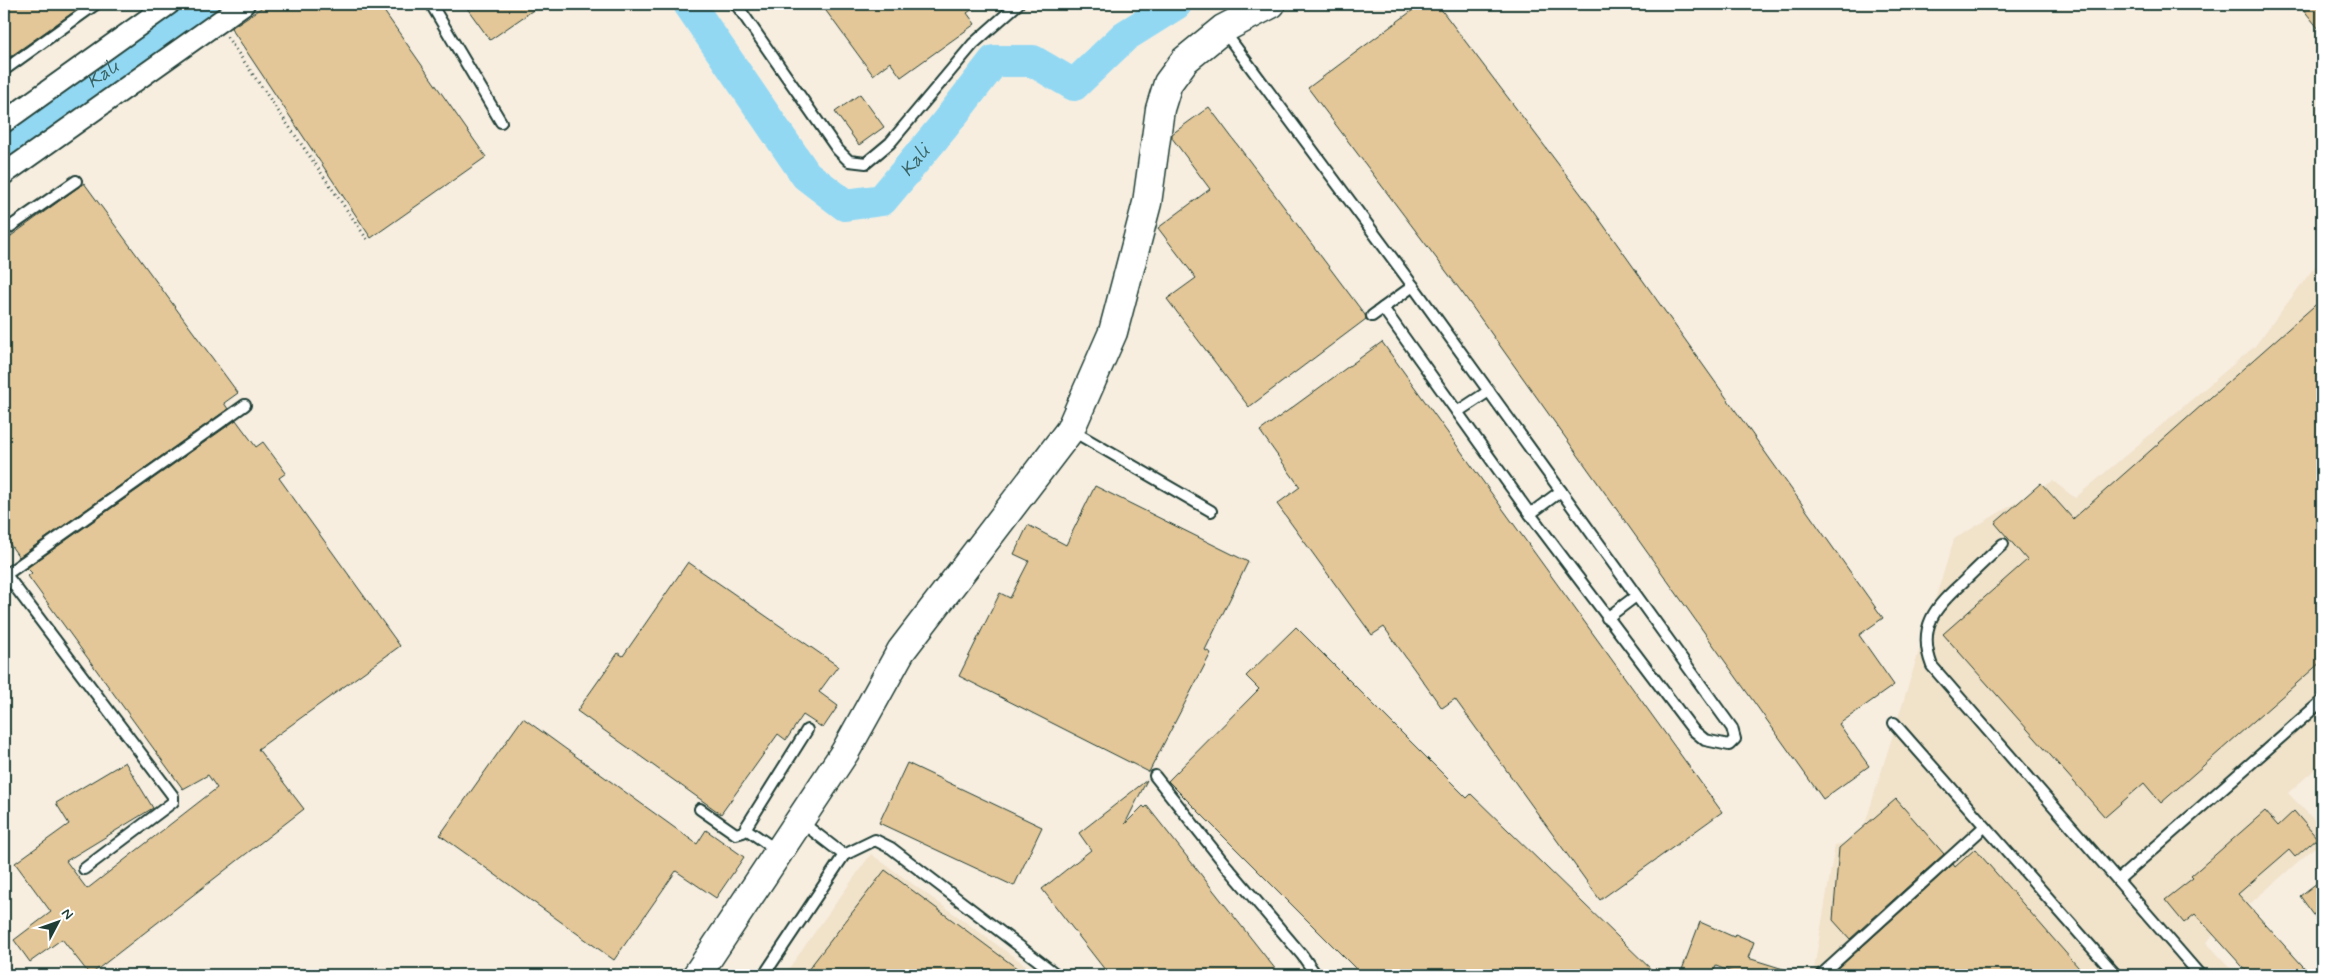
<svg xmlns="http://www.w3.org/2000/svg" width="2326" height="979" viewBox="0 0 2326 979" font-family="Mynerve,sans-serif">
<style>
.built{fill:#f1e2ca}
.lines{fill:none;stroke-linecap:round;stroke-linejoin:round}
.river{stroke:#92d8f3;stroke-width:32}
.building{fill:#e4c798;stroke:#1f3d34}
.lane-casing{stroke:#1f3d34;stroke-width:14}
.street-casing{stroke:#1f3d34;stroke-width:24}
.secondary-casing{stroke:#1f3d34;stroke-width:31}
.path{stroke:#1f3d34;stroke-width:3;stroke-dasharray:1 4;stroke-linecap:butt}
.lane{stroke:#fff;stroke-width:10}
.street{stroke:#fff;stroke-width:20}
.secondary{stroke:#fff;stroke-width:28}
.labels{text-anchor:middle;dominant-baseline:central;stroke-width:4;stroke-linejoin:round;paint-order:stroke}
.water-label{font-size:19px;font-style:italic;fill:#3c6464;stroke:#fff}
</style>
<rect width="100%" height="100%" fill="#f7eee0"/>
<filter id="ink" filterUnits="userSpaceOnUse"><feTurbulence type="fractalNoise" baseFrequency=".02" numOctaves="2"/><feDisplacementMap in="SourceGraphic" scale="10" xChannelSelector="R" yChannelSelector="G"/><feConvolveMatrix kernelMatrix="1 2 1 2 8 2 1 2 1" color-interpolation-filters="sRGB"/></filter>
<g filter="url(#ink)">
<g class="built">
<polygon points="2322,257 2322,763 2288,793 2322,828 2322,841 2206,942 2237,975 1813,975 1835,845 1860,840 1954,539 2053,481 2075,498 2255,346"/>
<polygon points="871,854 1039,975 784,975"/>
</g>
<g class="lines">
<g class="river">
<path id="s1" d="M689,4L806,175L845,205L882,200L943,127L994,61H1033L1074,85L1125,36L1176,4"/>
<path id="s2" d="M4,144L201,4"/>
</g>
</g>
<g class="building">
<polygon points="4,4 85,4 4,61"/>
<polygon points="267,4 379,4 486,157 371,238 231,28"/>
<polygon points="464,4 542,4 490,40"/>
<polygon points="821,4 980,4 967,13 975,24 901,77 890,62 873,75"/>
<polygon points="1421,4 1437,4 1590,206 1883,618 1859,635 1894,685 1839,724 1869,766 1823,799 1461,291 1308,88"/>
<polygon points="2299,4 2322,4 2322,33"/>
<polygon points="860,94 884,127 859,145 835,112"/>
<polygon points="1209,107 1365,315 1366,319 1249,407 1167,299 1196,278 1158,228 1210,189 1172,138 1172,134"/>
<polygon points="84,183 238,393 224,403 228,409 19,557 4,536 4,241"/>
<polygon points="2322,299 2322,661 2161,803 2144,783 2105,817 1943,634 2027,560 1995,523 2041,483 2073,519"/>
<polygon points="1382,342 1722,812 1600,900 1455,699 1442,708 1384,627 1372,635 1277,504 1300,487 1260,431"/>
<polygon points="236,420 256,447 263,442 286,473 279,478 400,646 258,749 304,809 90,975 62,939 30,962 14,940 51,912 15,863 69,824 56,803 125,762 153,808 66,861 87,889 217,788 208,775 183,789 28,576 32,573 27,568"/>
<polygon points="1095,486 1248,562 1205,650 1211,653 1149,772 959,676 1000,593 1010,598 1029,561 1014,554 1028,525 1066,545"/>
<polygon points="688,562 838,666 819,692 838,706 823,728 803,715 786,740 778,734 721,814 577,711 618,653 623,656"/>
<polygon points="1296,627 1467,798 1471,794 1657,975 1362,975 1168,781 1259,689 1246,676"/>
<polygon points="523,718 697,844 706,830 744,857 716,898 676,871 614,960 440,835"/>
<polygon points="907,763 1042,827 1014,886 879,823"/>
<polygon points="1147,780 1125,824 1143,806 1145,808 1147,806 1280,975 1109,975 1042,889 1091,850 1079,833"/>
<polygon points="1896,799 1944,854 1850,939 1833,920 1839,848"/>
<polygon points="2265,811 2278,826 2294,811 2317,838 2295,857 2289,850 2238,894 2311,975 2250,975 2195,914 2184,923 2165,900 2193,878 2191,876"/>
<polygon points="1975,849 2085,975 1831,975 1953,864 1955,867"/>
<polygon points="885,870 1026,975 804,975"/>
<polygon points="2322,879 2322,926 2300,896"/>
<polygon points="1700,922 1734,937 1735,934 1754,942 1748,958 1793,972 1792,975 1739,975 1716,966 1712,975 1680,975"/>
</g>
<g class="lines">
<g class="lane-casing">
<g id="lane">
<polyline points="431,4 501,122"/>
<polyline points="736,4 837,149 849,161 866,163 890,143 973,44 1018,4"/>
<polyline points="1223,30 1413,286 1732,728 1735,739 1729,745 1705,740 1693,730 1530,514 1383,308"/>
<polyline points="4,70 96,4"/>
<polyline points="4,231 76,181"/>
<polyline points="1372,316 1413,286"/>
<polyline points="1457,412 1489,391"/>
<polyline points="1071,430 1211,511"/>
<polyline points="1530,514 1561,491"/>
<path d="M2003,544C1989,557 1976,569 1963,582C1935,607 1917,627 1932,666L2200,975"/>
<polyline points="4,572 173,796 173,802 84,869"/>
<polyline points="4,576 245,405"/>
<polyline points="1607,618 1636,596"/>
<polyline points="1894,723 2116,975"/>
<polyline points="1155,776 1224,863 1302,955 1316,975"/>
<polyline points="700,809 733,832 736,834 743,832 807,730"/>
<polyline points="800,821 844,855 875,840 891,848 1057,975"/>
<polyline points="746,829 778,851"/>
<polyline points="2118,880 2322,701"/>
<polyline points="764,975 844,855"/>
<polyline points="1821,975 1984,827"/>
</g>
</g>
<g class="street-casing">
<g id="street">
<polyline points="4,122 169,4"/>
<polyline points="4,174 244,4"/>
</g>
</g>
<g class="secondary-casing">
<polyline id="secondary" points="697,975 845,752 901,651 1070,430 1113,332 1147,203 1160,109 1168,83 1185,60 1223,29 1271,4"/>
</g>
<polyline class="path" points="227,37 369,242"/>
<use href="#lane" class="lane"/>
<use href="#street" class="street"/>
<use href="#secondary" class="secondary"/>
</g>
</g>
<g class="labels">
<g class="water-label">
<text stroke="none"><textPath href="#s2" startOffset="121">Kali</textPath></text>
<text stroke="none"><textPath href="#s1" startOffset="345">Kali</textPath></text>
</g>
</g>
<rect width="2326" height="979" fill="none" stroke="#fff" stroke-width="20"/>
<rect x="10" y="10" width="2306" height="959" fill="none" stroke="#1f3d34" stroke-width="2" filter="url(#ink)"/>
<g transform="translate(58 922) rotate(49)" stroke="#ffffff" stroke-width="4" paint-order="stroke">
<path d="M0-4L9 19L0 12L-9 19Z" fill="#1f3d34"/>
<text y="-8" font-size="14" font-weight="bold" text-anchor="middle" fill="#1f3d34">N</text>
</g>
</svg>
